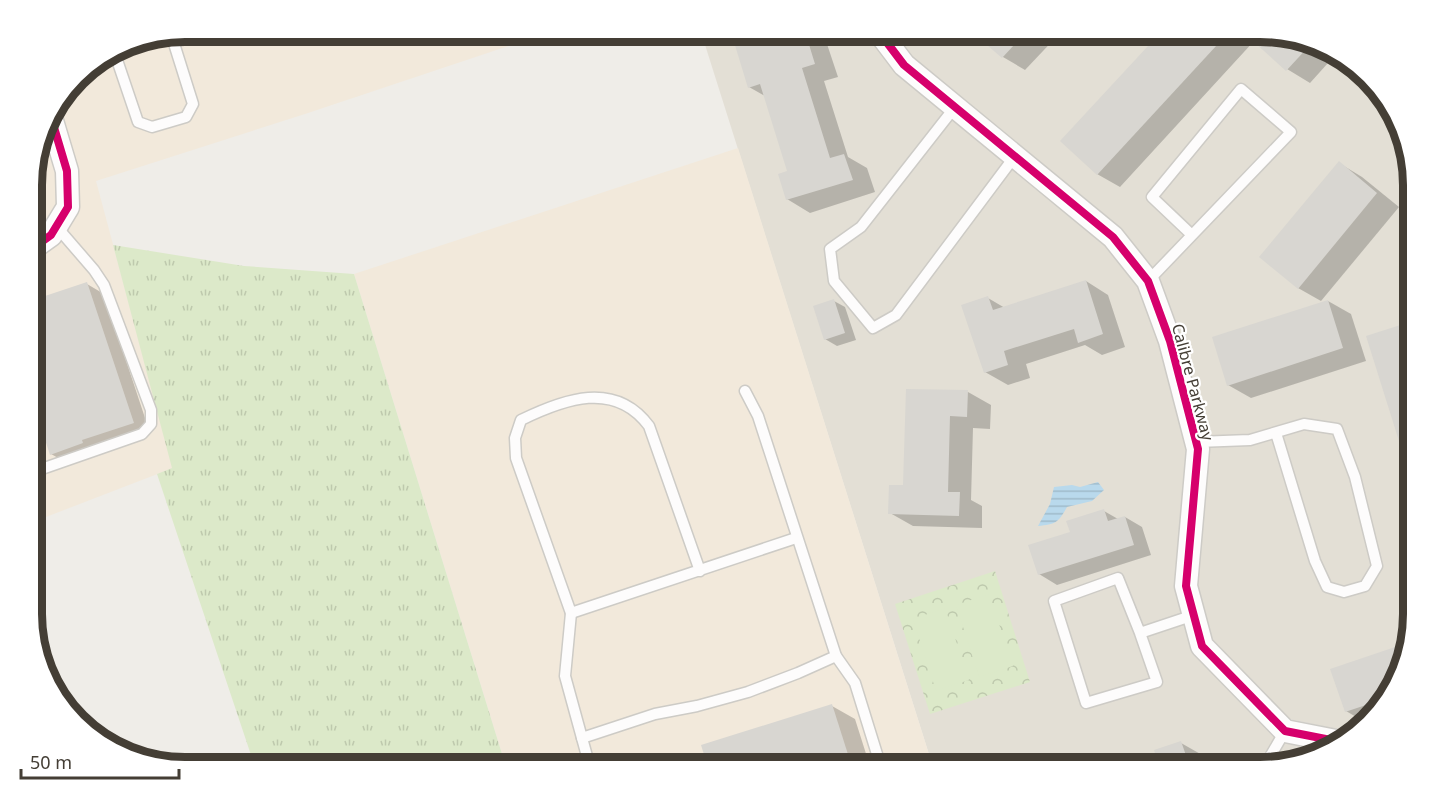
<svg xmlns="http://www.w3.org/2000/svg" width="1445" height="799" viewBox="0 0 1445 799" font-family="'Noto Sans',sans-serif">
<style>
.residential{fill:#e3dfd5}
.commercial{fill:#f2e9db}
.grass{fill:url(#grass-tufts)}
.park{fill:url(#park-crowns)}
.pitch{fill:#dce9c9}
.water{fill:url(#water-rules)}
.shadow{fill:#0003}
.building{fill:#d8d6d1}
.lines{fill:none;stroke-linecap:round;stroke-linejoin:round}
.lane-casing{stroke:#cdcbc6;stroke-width:13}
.street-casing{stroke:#cdcbc6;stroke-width:25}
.lane{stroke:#fdfcfc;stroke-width:10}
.street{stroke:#fdfcfc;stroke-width:22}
.cycleway-casing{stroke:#fff;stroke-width:11}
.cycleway{stroke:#d6006c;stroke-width:8}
.labels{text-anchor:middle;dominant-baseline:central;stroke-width:4.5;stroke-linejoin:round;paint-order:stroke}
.street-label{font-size:16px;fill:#443e35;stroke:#fff}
.rim{fill:none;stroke:#443e35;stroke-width:8}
</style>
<defs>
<pattern id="grass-tufts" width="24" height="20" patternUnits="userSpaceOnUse" patternTransform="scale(1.5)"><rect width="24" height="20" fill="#dce9c9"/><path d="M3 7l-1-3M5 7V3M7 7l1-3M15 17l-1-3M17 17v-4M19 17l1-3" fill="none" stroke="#bec9ad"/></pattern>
<pattern id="park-crowns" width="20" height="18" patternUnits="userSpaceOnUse" patternTransform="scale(1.5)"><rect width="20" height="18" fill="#dce9c9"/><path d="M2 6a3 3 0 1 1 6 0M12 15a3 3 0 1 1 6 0" fill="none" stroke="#bec9ad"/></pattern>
<pattern id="water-rules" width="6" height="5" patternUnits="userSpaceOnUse" patternTransform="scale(1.5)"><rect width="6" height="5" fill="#b9d9ec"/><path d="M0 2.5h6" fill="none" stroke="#a0bbcb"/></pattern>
</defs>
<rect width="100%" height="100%" fill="#efede8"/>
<g class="residential">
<polygon points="701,32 866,32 898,75 1106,246 1138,287 1160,344 1187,450 1175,584 1191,649 1195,655 1278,739 1284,743 1324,751 1270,767 933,767"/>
<polygon points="893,32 1260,32 1336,52 1379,92 1413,196 1413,624 1393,690 1351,732 1289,719 1212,640 1197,586 1209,447 1119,228 911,57"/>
</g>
<g class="commercial">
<polygon points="185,32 550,32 305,114 96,181 173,468 33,522 33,263 60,242 77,214 78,172 58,104 84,70 127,43"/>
<polygon points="44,130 56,172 57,202 43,226 33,233 33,165"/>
<polygon points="738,148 933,767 506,767 354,274"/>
</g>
<polygon class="grass" points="113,245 244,266 354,274 506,767 255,767 157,474 172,468"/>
<polygon class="park" points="995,571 1030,682 930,714 895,604"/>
<g class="pitch">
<polygon points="989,594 1013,666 979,677 956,605"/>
<polygon points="945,608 969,680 936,691 913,619"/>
</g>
<path class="water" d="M1098,482L1104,490L1092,501L1067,507C1058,523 1056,524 1038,526L1050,504L1054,487L1072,485L1080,487Z"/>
<g class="shadow">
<polygon points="732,32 823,32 838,77 824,81 848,157 867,168 875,192 810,213 787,199 789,172 765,96 749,87"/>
<polygon points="974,32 1061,32 1025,70 1003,57"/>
<polygon points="1163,32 1260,32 1337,53 1310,83 1287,69 1255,40 1120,187 1097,174 1062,141"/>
<polygon points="1339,163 1362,177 1399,207 1321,301 1298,288"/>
<polygon points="33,171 43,201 33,205"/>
<polygon points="1086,281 1108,295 1125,347 1102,355 1085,345 1026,364 1030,378 1008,385 985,372 988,298 1005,308"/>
<polygon points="87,284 104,294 150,433 98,450 69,464 51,454 33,397 33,302"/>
<polygon points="834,301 845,307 856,340 837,346 825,339"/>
<polygon points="1328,301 1351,314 1366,361 1251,398 1228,385"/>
<polygon points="1412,323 1413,324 1413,479 1368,337"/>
<polygon points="907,391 968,392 991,405 990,429 973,428 971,500 982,506 982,528 913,526 890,513 905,486"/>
<polygon points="1104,511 1118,519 1125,517 1142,527 1151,555 1057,585 1039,574 1071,533"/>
<polygon points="1407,645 1393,690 1363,721 1346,711 1332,670"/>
<polygon points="832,706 855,719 868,760 880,767 709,767 703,746"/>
<polygon points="1181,743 1204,756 1208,767 1148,767 1160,763"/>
</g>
<g class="building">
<polygon points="731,32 797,32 798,40 807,38 815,64 802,68 830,158 844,154 853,180 786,200 778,174 787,171 760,84 748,88"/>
<polygon points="972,32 1026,32 1002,58"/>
<polygon points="1161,32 1229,32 1097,175 1060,141"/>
<polygon points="1243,32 1260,32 1310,45 1286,71"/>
<polygon points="1339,161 1377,193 1298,289 1259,257"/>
<polygon points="1086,280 1103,334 1078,343 1074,329 1004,351 1008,365 984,373 961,305 988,296 993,310"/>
<polygon points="87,282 134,423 82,440 83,443 50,455 33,402 33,300"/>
<polygon points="834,299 845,333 824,340 813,306"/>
<polygon points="1328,300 1343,348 1227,386 1212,337"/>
<polygon points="1413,321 1413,473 1409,473 1366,336"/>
<polygon points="906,389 968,390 967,417 950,416 948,492 960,492 959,516 888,514 889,485 903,485"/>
<polygon points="1104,509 1108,521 1125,516 1134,545 1038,575 1028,545 1070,532 1066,521"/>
<polygon points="1407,643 1393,690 1384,699 1345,712 1330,669"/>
<polygon points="832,704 852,767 708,767 701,745"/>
<polygon points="1181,741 1190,767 1159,767 1154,750"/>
</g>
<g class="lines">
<g class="lane-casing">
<g id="lane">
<polyline points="114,51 138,122 152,127 186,117 193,104 171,34"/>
<polyline points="955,107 861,227 830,249 834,281 873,328 896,315 1015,156"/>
<polyline points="41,139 56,134"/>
<polyline points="1148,281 1291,132 1241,89 1152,197 1192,235"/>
<polyline points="745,391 758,416 836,656 855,683 881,767"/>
<polyline points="1197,442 1250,440 1304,424 1337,429 1355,477 1377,566 1365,586 1344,592 1327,587 1315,561 1276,433"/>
<polyline points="33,472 142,434 151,424 151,410 104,285 94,270 56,226"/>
<path d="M700,571L649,426C615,380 564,399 521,420L515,438L516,458L571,613L796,538"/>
<polyline points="571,613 565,676 582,738 655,714 697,706 748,692 798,673 836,656"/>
<polyline points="1140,633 1157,682 1086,703 1054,601 1118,578 1140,633 1194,615"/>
<polyline points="582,738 590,767"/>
<polyline points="1264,767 1285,731"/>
</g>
</g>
<g class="street-casing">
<g id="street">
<polyline points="879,32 904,65 1113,237 1148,281 1170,341 1198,449 1186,586 1202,646 1285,731 1341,742"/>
<polyline points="33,248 51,235 68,207 67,171 50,114"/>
</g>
</g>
<use href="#lane" class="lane"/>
<use href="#street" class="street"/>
<g class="cycleway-casing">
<g id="cycleway">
<polyline points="879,32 904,65 1113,237 1148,281 1170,341 1198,449 1186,586 1202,646 1285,731 1341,742"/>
<polyline points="33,248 51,235 68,207 67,171 50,114"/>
</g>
</g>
<use href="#cycleway" class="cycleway"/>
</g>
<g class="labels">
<g class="street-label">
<text transform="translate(1193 382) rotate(75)">Calibre Parkway</text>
</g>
</g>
<path d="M0 0H1445V799H0ZM185 42H1260A143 143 0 0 1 1403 185V614A143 143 0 0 1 1260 757H185A143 143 0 0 1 42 614V185A143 143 0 0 1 185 42Z" fill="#fff" fill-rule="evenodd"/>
<path class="rim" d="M185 42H1260A143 143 0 0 1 1403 185V614A143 143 0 0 1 1260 757H185A143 143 0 0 1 42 614V185A143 143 0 0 1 185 42Z"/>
<path d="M21 769v9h158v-9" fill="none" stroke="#443e35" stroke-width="3"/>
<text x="30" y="769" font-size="18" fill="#443e35" stroke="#ffffff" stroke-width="4.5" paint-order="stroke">50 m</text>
</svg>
